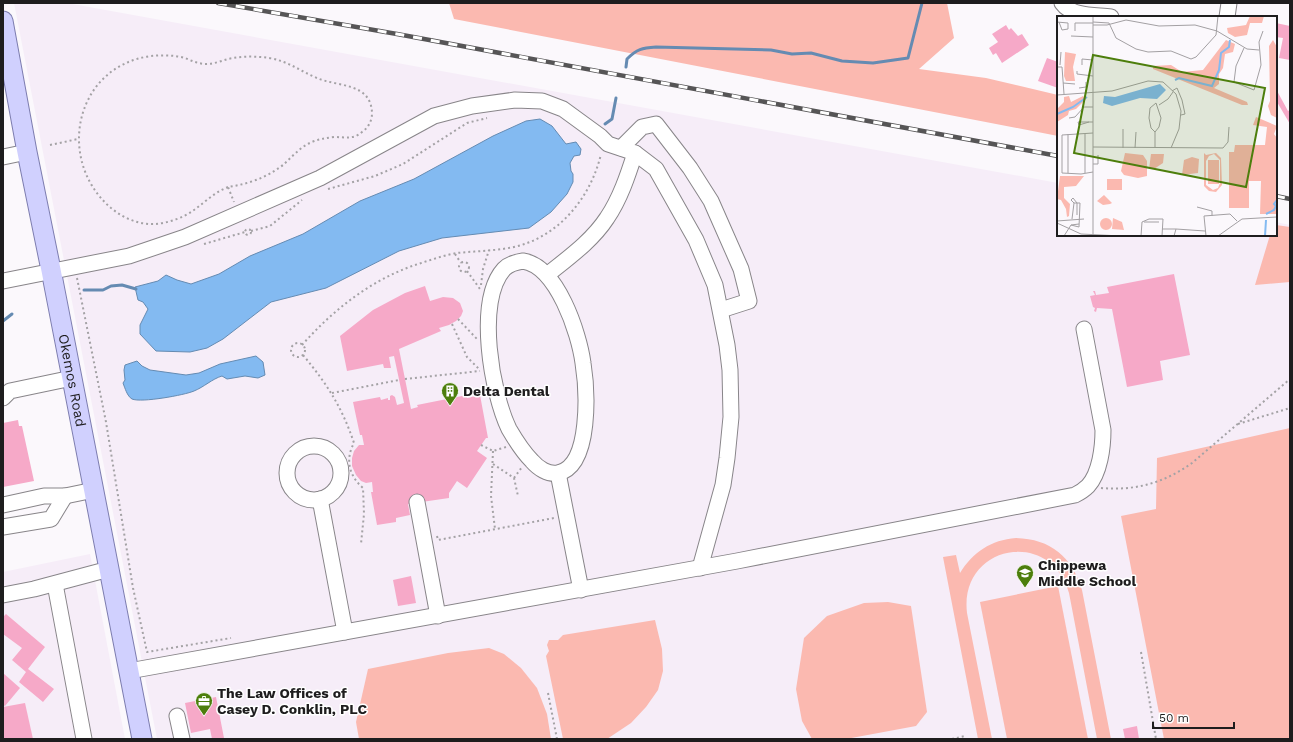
<svg xmlns="http://www.w3.org/2000/svg" width="1293" height="742" viewBox="0 0 1293 742" font-family="'Work Sans',sans-serif">
<style>
.built{fill:#f6edf8}
.green{fill:#fbb9b0}
.water{fill:#83baf1;stroke:#658bb2}
.lines{fill:none;stroke-linecap:round;stroke-linejoin:round}
.stream{stroke:#658bb2;stroke-width:3}
.building{fill:#f6a9c8}
.minor-casing{stroke:#888589;stroke-width:17}
.major-casing{stroke:#7d7daf;stroke-width:21}
.path{stroke:#a4a2a5;stroke-width:2;stroke-dasharray:2 3;stroke-linecap:butt}
.minor{stroke:#fff;stroke-width:15}
.major{stroke:#d0d0fe;stroke-width:19}
.rail-casing{stroke:#565556;stroke-width:4.5}
.rail{stroke:#fff;stroke-width:3;stroke-dasharray:9;stroke-linecap:butt}
.labels{text-anchor:middle;dominant-baseline:central;stroke-width:3;stroke-linejoin:round;paint-order:stroke}
.street-label{font-size:14px;fill:#1e1d1e;stroke:#fff}
.poi-label{font-size:14px;font-weight:bold;fill:#1e1d1e;stroke:#fff;text-anchor:start}
.inset-river{fill:none;stroke:#83baf1;stroke-width:2}
.inset-road{fill:none;stroke:#a3a0a3;stroke-width:1}
.view{fill:#4d7e0c;fill-opacity:0.15;stroke:#4d7e0c;stroke-width:2}
.inset-edge{fill:none;stroke:#1e1d1e;stroke-width:2}
</style>
<rect width="100%" height="100%" fill="#fbf8fc"/>
<g class="built">
<polygon points="14,3 67,3 1058,183 1058,235 1276,235 1276,222 1290,225 1290,739 157,739"/>
<polygon points="90,554 125,739 3,739 3,572"/>
</g>
<g class="green">
<polygon points="449,3 947,3 954,38 919,69 986,78 1058,95 1058,136 454,19"/>
<polygon points="1276,225 1290,227 1290,282 1255,285 1270,235 1276,235"/>
<polygon points="1290,428 1290,739 1164,739 1121,516 1156,509 1157,458"/>
<path d="M1016,538C1051,539 1072,557 1082,590L1111,739H1097L1069,593C1050,527 959,545 967,613L992,739H978L943,557L956,555L960,573C973,552 991,540 1016,538Z"/>
<polygon points="1058,586 1088,739 1007,739 980,602"/>
<polygon points="888,602 911,606 927,712 916,726 846,739 812,739 802,721 796,689 804,638 827,616 864,603"/>
<polygon points="655,620 662,649 663,671 658,690 646,707 631,723 607,739 563,739 546,656 549,651 547,645 549,640 558,640 563,635"/>
<polygon points="489,648 504,654 521,668 537,688 547,714 551,739 359,739 356,722 368,669 448,653"/>
</g>
<g class="water">
<polygon points="540,119 552,126 566,144 576,142 581,149 580,155 574,156 570,163 571,171 573,174 573,182 567,194 551,212 529,228 442,238 399,251 326,288 271,302 223,339 207,348 190,352 156,351 140,334 140,325 148,309 143,302 138,300 135,287 158,281 166,275 177,280 191,284 219,274 250,256 303,234 360,201 414,179 493,136 526,121"/>
<path d="M256,356L263,362L265,375L258,378L245,376L227,379L222,376C212,379 204,387 194,391C185,395 141,403 132,399C127,396 125,388 123,383L125,380L124,370L125,365L137,361L142,366L150,370L186,375L199,373L220,364Z"/>
</g>
<g class="lines">
<g class="stream">
<path d="M626,67L627,59C637,49 642,48 656,47L771,50L792,54L811,53L842,61L873,63L908,58L922,3"/>
<polyline points="605,124 612,119 616,98"/>
<polyline points="84,290 103,290 111,286 122,285 136,289"/>
<polyline points="3,321 12,314"/>
</g>
</g>
<g class="building">
<polygon points="1276,23 1290,26 1290,60 1279,58 1283,38 1276,37"/>
<polygon points="1006,25 1009,30 1011,28 1018,36 1022,34 1029,45 1002,63 996,53 993,55 989,48 998,42 992,34"/>
<polygon points="1047,58 1058,62 1058,88 1038,81"/>
<polygon points="1276,89 1288,111 1290,110 1290,124 1277,102 1276,102"/>
<polygon points="1174,274 1190,355 1160,361 1163,380 1127,387 1112,309 1097,308 1096,312 1094,311 1095,308 1093,307 1090,296 1095,295 1093,291 1095,291 1096,295 1109,293 1107,287"/>
<polygon points="425,286 430,301 443,297 453,298 460,303 463,311 461,316 456,321 449,325 439,328 441,331 399,349 411,409 418,407 417,405 467,395 467,398 480,395 488,438 486,438 477,451 487,458 467,488 457,481 449,493 449,498 408,504 410,515 396,518 396,522 377,525 371,492 373,492 372,482 366,483 361,481 356,475 352,466 352,458 354,451 359,445 364,445 362,435 360,435 353,402 380,397 381,400 388,398 388,400 390,400 390,396 392,395 395,397 397,405 404,403 394,356 389,357 391,368 384,368 383,364 347,371 340,336 373,310 405,293"/>
<polygon points="18,420 19,426 22,426 34,481 3,487 3,423"/>
<polygon points="411,576 416,603 398,606 393,580"/>
<polygon points="6,614 45,647 28,669 54,689 43,702 19,682 26,672 12,660 22,648 3,634 3,617"/>
<polygon points="3,673 20,688 5,706 3,705"/>
<polygon points="216,697 224,738 212,739 210,729 191,733 185,703"/>
<polygon points="25,703 33,739 3,739 3,707"/>
<polygon points="1137,726 1139,739 1125,739 1123,729"/>
</g>
<g class="lines">
<g class="minor-casing">
<g id="minor">
<path d="M1062,3C1072,17 1095,15 1111,17"/>
<polyline points="1227,17 1229,3"/>
<polyline points="621,148 642,127 656,124 690,168 711,201 741,269 749,301 721,310"/>
<polyline points="3,157 27,152"/>
<path d="M523,261C557,266 579,333 583,363C587,388 592,466 558,473C548,475 538,468 532,461C522,451 516,441 509,429C492,394 475,301 504,269C509,264 516,262 523,261Z"/>
<path d="M547,275C568,258 592,241 607,218C620,199 628,175 635,153"/>
<polyline points="3,281 129,256 185,237 320,178 434,116 472,106 515,100 542,101 563,109 600,136 608,144 635,153 656,169 696,240 715,285 727,345 730,370 731,417 727,458 723,485 700,568"/>
<polyline points="3,398 10,391 72,378"/>
<circle cx="314" cy="473" r="27"/>
<polyline points="558,473 581,590"/>
<polyline points="320,499 345,632"/>
<polyline points="417,502 438,616"/>
<polyline points="3,505 44,496 65,496 94,490"/>
<polyline points="3,527 51,519 65,496"/>
<polyline points="55,584 84,739"/>
<polyline points="3,595 34,589 109,569"/>
<path d="M129,671L737,561L1075,495C1079,493 1084,490 1088,486C1100,473 1103,447 1103,430L1084,329"/>
<polyline points="177,716 182,739"/>
</g>
</g>
<g class="major-casing">
<g id="major">
<path id="s1" d="M3,21L27,152L51,270L142,739"/>
</g>
</g>
<g class="path">
<polyline points="50,145 78,139"/>
<path d="M228,187C215,192 205,202 194,210C183,218 168,223 155,224C139,225 123,218 111,208C55,160 75,66 151,56C162,55 174,55 185,58C192,61 199,64 206,64C214,64 221,61 228,59C242,56 256,56 269,58C288,61 300,71 317,78C337,87 371,82 372,113C372,121 368,128 362,132C353,140 345,137 334,137C326,138 319,139 312,142C300,147 292,157 283,165C266,178 248,184 228,187L234,202"/>
<polyline points="328,189 375,176 403,164 467,123 487,118"/>
<circle cx="248" cy="232" r="3"/>
<polyline points="251,231 270,226 302,200"/>
<polyline points="204,244 245,232"/>
<polyline points="455,254 461,263"/>
<circle cx="464" cy="267" r="5"/>
<polyline points="467,271 480,289"/>
<polyline points="77,278 106,422 133,588 147,652 231,638"/>
<polyline points="481,285 483,269 489,250"/>
<polyline points="458,319 477,339"/>
<polyline points="452,324 467,357 479,369"/>
<circle cx="298" cy="350" r="7"/>
<path d="M302,345C334,309 372,279 418,264C431,260 444,255 457,253C476,251 495,251 514,247C559,237 591,197 601,154"/>
<path d="M303,355C327,384 342,407 354,443C345,459 349,476 363,488L364,514L361,544"/>
<polyline points="405,379 480,371"/>
<polyline points="332,393 399,380"/>
<polyline points="1238,424 1290,408"/>
<polyline points="481,445 493,451 506,447"/>
<polyline points="493,451 491,496 495,529"/>
<polyline points="493,464 514,478 518,496"/>
<polyline points="514,478 522,467"/>
<path d="M1101,488C1135,491 1164,483 1192,463L1290,379"/>
<polyline points="437,536 438,540 554,518"/>
<polyline points="1141,652 1156,739"/>
<polyline points="548,693 557,739"/>
<polyline points="952,739 965,736"/>
</g>
<use href="#minor" class="minor"/>
<use href="#major" class="major"/>
<g class="rail-casing">
<g id="rail">
<polyline points="218,3 397,34 1058,156"/>
<polyline points="1276,196 1290,199"/>
</g>
</g>
<use href="#rail" class="rail"/>
</g>
<defs>
<g id="building-pin" transform="scale(0.9)"><path d="M0 17L-7.5 6A9.5 9.5 0 1 1 7.5 6Z" fill="#4d7e0c" stroke="#fff"/><path d="M-4-6H4V6H1V3H-1V6H-4ZM-2.5-4.3h1.7v1.8h-1.7ZM.8-4.3h1.7v1.8H.8ZM-2.5-1h1.7V.8h-1.7ZM.8-1h1.7V.8H.8Z" fill="#fff"/></g>
<g id="school-pin" transform="scale(0.9)"><path d="M0 17L-7.5 6A9.5 9.5 0 1 1 7.5 6Z" fill="#4d7e0c" stroke="#fff"/><path d="M0-5L7-2L0 1L-7-2ZM-4 1L0 2.5L4 1V4Q0 6-4 4Z" fill="#fff"/></g>
<g id="office-pin" transform="scale(0.9)"><path d="M0 17L-7.5 6A9.5 9.5 0 1 1 7.5 6Z" fill="#4d7e0c" stroke="#fff"/><path d="M-6-3h4V-5.5h4V-3h4V5H-6ZM-1-4.5V-3h2v-1.5ZM-6 0V1H6V0Z" fill="#fff"/></g>
</defs>
<g fill-rule="evenodd">
<use href="#building-pin" x="450" y="391"/>
<use href="#school-pin" x="1025" y="573"/>
<use href="#office-pin" x="204" y="701"/>
</g>
<g class="labels">
<g class="street-label">
<text stroke="none"><textPath href="#s1" startOffset="366">Okemos Road</textPath></text>
</g>
<g class="poi-label">
<text x="463" y="391">Delta Dental</text>
<text x="1038" y="565">Chippewa<tspan x="1038" dy="16">Middle School</tspan></text>
<text x="217" y="693">The Law Offices of<tspan x="217" dy="16">Casey D. Conklin, PLC</tspan></text>
</g>
</g>
<g transform="translate(1057 16)">
<rect width="220" height="220" fill="#fbf8fc"/>
<path d="M193,0H207L205,7H193L190,19L178,21L171,17L170,12L189,9ZM169,24L178,28L176,36L168,38L166,52L162,58V68L157,72L190,86L191,89H185L96,53V50L114,49L125,56L146,54ZM216,24L220,31V102L214,99L211,90L213,85L212,30ZM8,36L19,38L16,51L18,65H9L7,60ZM12,80L14,86L26,80L29,83L19,93L12,95L11,99L0,106V93L7,86V81ZM199,101L220,110L217,118L220,122V198H203L204,165H192V192H172V136H177L178,129H208L210,111L196,109ZM68,137L86,139L90,145V160L81,162L67,159L64,155ZM147,137L149,139L159,137L164,142L165,169L159,176L152,175L147,170ZM157,138L163,144V167L161,172L156,174L149,169V145L152,140ZM94,138H107L106,147L97,153H92ZM135,141L142,143L141,157L125,159L127,144ZM151,144H162V168H151ZM3,160H27L19,170L7,171V182L13,188L12,200L10,201L9,193L4,184L0,183ZM50,163H65V174H50ZM47,179L55,187L53,188L46,189L40,185ZM56,202L65,206L67,214L55,213ZM43 208a6 6 0 1 1 12 0a6 6 0 1 1-12 0Z" fill="#fbb9b0" fill-rule="evenodd"/>
<path d="M103,68L109,74L100,83L83,82L55,90L46,87L47,80L58,81Z" fill="#83baf1"/>
<path class="inset-river" d="M118,64L122,62L155,70L162,54L164,37L172,31L173,24M0,98L16,91L30,81M209,198L217,194L219,190L217,188L220,184M208,220L209,204"/>
<path class="inset-road" d="M0,6L11,7V13L5,14L2,6M36,6L52,7M52,7L59,22L79,33L91,36L114,35L134,43L139,41L159,19L161,0M36,9H50L69,4L102,10L138,9L160,15L190,33L202,34M18,15V7H36M14,20L36,21M187,32L179,50L177,66L197,74L204,49L202,26L206,15M3,49L4,36M25,49V43L36,44M0,51H5L7,78M20,55V58L36,60M6,67L18,68M22,72L29,71V66M115,75L120,72L125,84L128,98L124,99M0,79L55,75L91,65L106,66L119,78L124,95L122,113L114,132M99,87L104,102L102,111L98,116L94,112L92,102L93,92ZM102,89L111,83L116,76M12,102L18,101L27,91H36M32,106L22,109L21,106H36M98,116V132M28,118V157M36,131L166,132L171,126L172,111M66,132V113M78,132L79,116M36,148H41V139M36,156L24,158L5,157V119L36,117M11,157V118M17,187L14,184L16,182L20,187V199M140,191L155,195V200M0,205L27,203M85,206L92,203H106L105,220M87,206H102M0,207L24,218L64,220M14,209L22,211L23,187H17L15,203M105,213H119M7,220L14,209L22,208M36,220V0M84,220L85,206M117,220L119,213L148,215M149,220L147,200L173,198L180,205M161,220L185,203L220,201"/>
<path class="view" d="M36,39L208,72L189,171L17,137Z"/>
<rect width="220" height="220" class="inset-edge"/>
</g>
<rect width="1293" height="742" fill="none" stroke="#1e1d1e" stroke-width="8"/>
<path d="M1153 722v6h81v-6" fill="none" stroke="#1e1d1e" stroke-width="2"/>
<text x="1159" y="722" font-size="12" fill="#1e1d1e" stroke="#ffffff" stroke-width="3" paint-order="stroke">50 m</text>
</svg>
